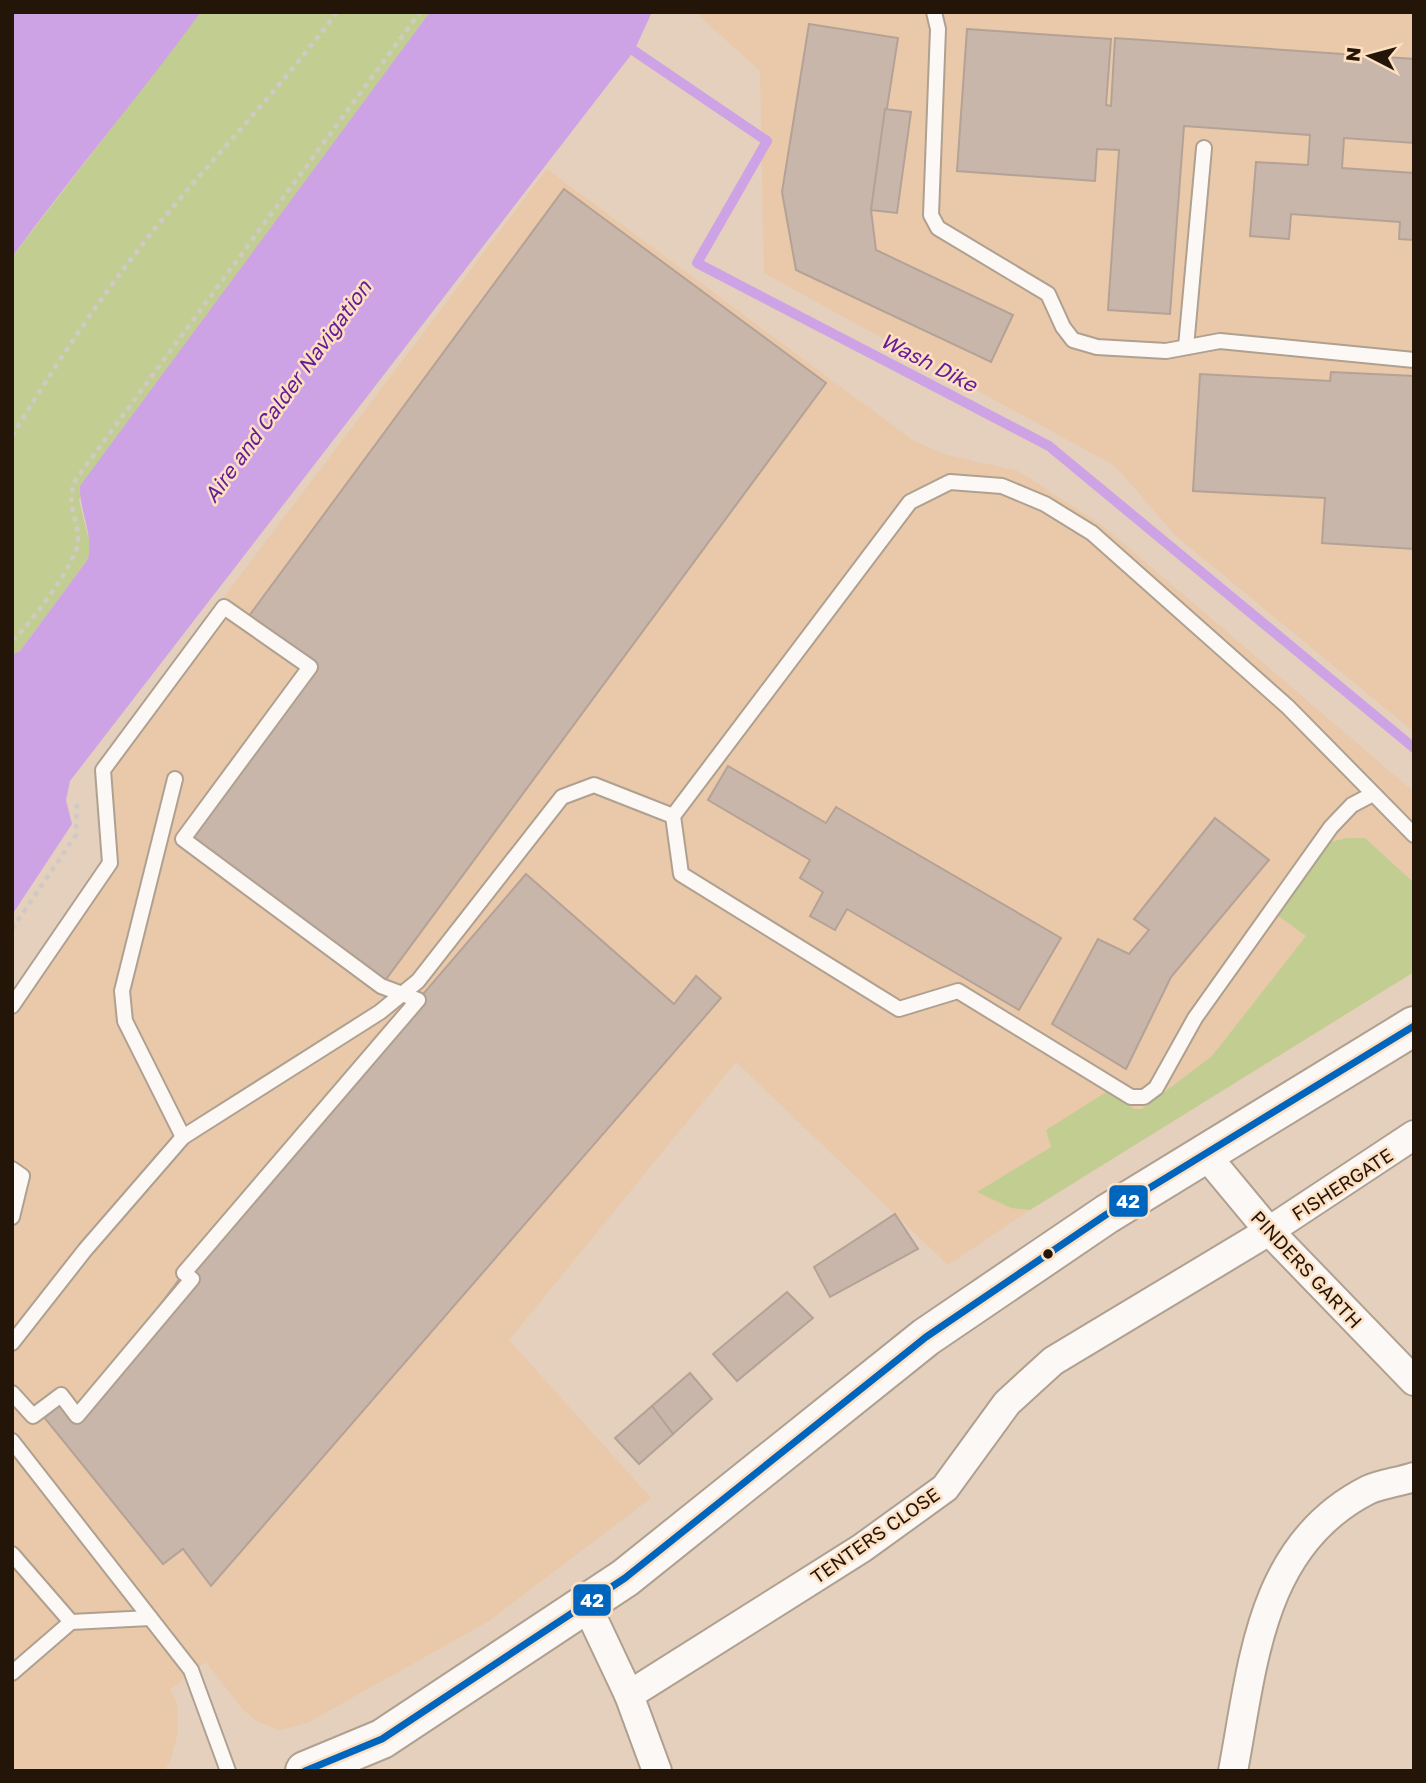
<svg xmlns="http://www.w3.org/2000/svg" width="1426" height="1783" viewBox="0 0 1426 1783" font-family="'Golos Text',sans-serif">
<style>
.built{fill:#e9c9a9}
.green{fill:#c2ce91}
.water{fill:#cea3e6}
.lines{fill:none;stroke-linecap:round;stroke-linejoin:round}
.stream{stroke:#cea3e6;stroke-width:10}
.building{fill:#c8b6aa;stroke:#b4a296;stroke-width:2}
.lane-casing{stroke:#afa090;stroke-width:18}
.street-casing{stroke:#afa090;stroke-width:32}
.secondary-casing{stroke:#afa090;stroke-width:42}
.path{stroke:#d0cac5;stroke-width:4.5;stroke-dasharray:5 5;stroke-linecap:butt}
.lane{stroke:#fbf8f5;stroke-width:14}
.street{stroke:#fbf8f5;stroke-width:28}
.secondary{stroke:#fbf8f5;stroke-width:38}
.bus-1-casing{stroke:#fddfc2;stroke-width:12}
.bus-1{stroke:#0065bd;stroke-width:7}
.bus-dot{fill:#231609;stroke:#fddfc2;stroke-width:2.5}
.labels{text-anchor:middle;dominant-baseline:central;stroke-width:5;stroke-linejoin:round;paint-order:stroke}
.street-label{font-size:19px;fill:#231609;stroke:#fddfc2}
.water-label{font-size:21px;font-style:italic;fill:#661e98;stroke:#fddfc2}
.line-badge{stroke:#fddfc2;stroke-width:2.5}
.badge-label{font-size:19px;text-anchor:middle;font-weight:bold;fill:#fff}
</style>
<rect width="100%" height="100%" fill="#e4d0bd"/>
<g class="built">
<polygon points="695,12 1414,12 1414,732 1176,536 1115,466 764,273 760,71"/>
<polygon points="547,169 911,439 943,454 1018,471 1103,526 1414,792 1414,972 1030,1210 948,1265 736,1062 509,1340 651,1498 489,1621 307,1723 280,1730 258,1722 243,1710 206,1662 170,1690 177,1704 178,1731 171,1760 164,1771 12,1771 12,997 105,860 97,765"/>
</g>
<g class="green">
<polygon points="201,12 433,12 79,500 91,548 88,559 20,651 12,655 12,257"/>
<polygon points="1347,838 1365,838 1414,883 1414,972 1030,1210 1011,1208 977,1192 1051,1147 1046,1130 1111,1089 1134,1109 1142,1109 1212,1056 1306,936 1277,915 1276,909 1326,843"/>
</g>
<g class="water">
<path d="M12,12H201C140,95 73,174 12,257Z"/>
<path d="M430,12H652L634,51L70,781L66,800L72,824L12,915V655L20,651L88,559C94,535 79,511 80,486Z"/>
</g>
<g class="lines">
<polyline class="stream" points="624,44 767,141 697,263 1049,446 1414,748"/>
</g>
<g class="building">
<polygon points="809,24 898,38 871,210 876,250 1013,315 991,362 796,270 782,192"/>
<polygon points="967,29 1111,39 1106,105 1111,106 1115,38 1414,59 1414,143 1344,138 1342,168 1414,173 1414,240 1399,239 1400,222 1291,214 1289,239 1250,236 1256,162 1308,165 1310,135 1184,126 1170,314 1108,310 1119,150 1097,149 1095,181 957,171"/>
<polygon points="885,109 911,112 897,213 871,210"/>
<polygon points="564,189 826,383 381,986 183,839 310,667 246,620"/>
<polygon points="1331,372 1414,376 1414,549 1322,543 1325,498 1193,491 1200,374 1330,381"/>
<polygon points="728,766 826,823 836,807 1061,938 1019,1010 847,909 835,930 810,916 823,892 800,878 810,860 708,800"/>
<polygon points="1215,818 1269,860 1171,977 1126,1069 1052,1024 1098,939 1129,954 1149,930 1134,919"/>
<polygon points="526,874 674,1004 696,976 721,998 211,1586 183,1549 163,1564 39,1411 61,1395 77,1416 184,1273"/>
<polygon points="895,1214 918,1249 830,1297 814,1267"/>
<polygon points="787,1292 813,1318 737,1381 713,1354"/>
<polygon points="690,1373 712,1399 673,1434 652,1406"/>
<polygon points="652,1406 673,1434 639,1464 615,1438"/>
</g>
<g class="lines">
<g class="lane-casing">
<g id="lane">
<polyline points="934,12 938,29 931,215 938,228 1048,294 1063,327 1073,340 1097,347 1166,351 1220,341 1414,360"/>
<polyline points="1186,347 1204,148"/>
<polyline points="175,779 122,991 125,1021 183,1137"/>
<polyline points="1373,794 1352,805 1331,827 1195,1018 1156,1088 1144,1097 1131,1097 958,991 899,1009 681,874 673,816 910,502 950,482 1002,486 1045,504 1092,533 1288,707 1414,835"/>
<polyline points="12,1006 110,863 103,770 224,607 310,667 183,839 381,986 418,1000 184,1273 192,1279 77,1416 61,1395 33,1416 12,1393"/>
<polyline points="12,1169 22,1176 12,1217"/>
<polyline points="12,1343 85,1250 183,1137 380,1012 418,981 562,797 594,785 673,816"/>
<polyline points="12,1441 191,1670 228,1771"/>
<polyline points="12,1554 71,1622"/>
<polyline points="12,1673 71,1622 150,1618"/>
</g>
</g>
<g class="street-casing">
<g id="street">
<polyline points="1205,1154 1269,1231 1414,1381"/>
<polyline points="586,1604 629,1695 657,1771"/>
<polyline points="629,1695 862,1548 945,1488 1007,1403 1053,1361 1269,1231 1414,1135"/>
<path d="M1233,1771C1253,1666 1259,1545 1368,1490C1381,1484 1399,1482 1414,1477"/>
</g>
</g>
<g class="secondary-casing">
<polyline id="secondary" points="305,1771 382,1739 625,1578 926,1337 1107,1214 1414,1026"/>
</g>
<g class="path">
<path d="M12,436C60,357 112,279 172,208C227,143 286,81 337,12"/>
<path d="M12,640C27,630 78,560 78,542C79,517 64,506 76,479L420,12"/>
<polyline points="12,929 76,835 77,799"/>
</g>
<use href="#lane" class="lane"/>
<use href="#street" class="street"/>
<use href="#secondary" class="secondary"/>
<g class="bus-1-casing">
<polyline id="bus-1" points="305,1771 382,1739 625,1578 926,1337 1107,1214 1414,1026"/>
</g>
<use href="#bus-1" class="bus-1"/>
</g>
<circle class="bus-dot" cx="1048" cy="1254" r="6"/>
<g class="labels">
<g class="street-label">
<text transform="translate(1342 1184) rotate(-33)">FISHERGATE</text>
<text transform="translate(1307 1269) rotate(47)">PINDERS GARTH</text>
<text transform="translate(875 1535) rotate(-35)">TENTERS CLOSE</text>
</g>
<g class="water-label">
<text transform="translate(929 362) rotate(27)">Wash Dike</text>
<text transform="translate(287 391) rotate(-54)">Aire and Calder Navigation</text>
</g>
</g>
<g class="line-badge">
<rect x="1108" y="1184" width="41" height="34" rx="7" fill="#0065bd"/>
<rect x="572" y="1583" width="40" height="34" rx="7" fill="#0065bd"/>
</g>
<g class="badge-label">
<text x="1128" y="1208">42</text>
<text x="592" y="1607">42</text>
</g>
<rect width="1426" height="1783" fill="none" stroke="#231609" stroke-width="28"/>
<g transform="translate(1370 56) rotate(276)" stroke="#fddfc2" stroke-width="5" paint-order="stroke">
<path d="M0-5L12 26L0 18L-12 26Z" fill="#231609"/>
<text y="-10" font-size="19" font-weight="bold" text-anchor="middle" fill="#231609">N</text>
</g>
</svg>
